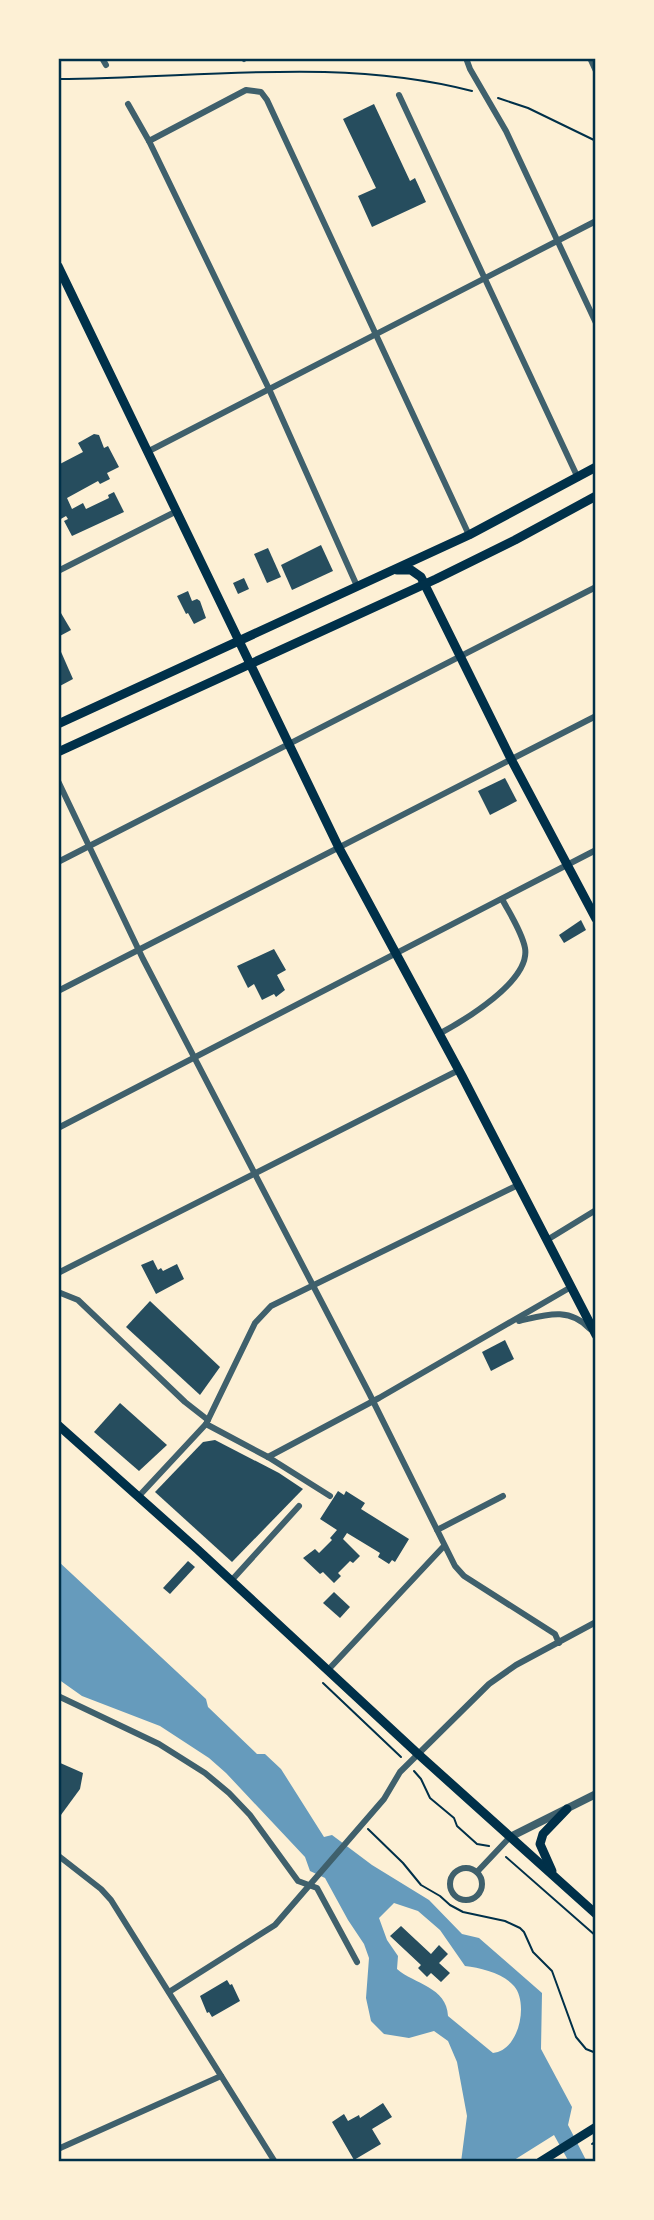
<svg xmlns="http://www.w3.org/2000/svg" width="654" height="2220" viewBox="0 0 654 2220" font-family="'Fira Sans',sans-serif">
<style>
.water{fill:#669bbc;fill-rule:evenodd}
.building{fill:#264d5e}
.lines{fill:none;stroke-linecap:round;stroke-linejoin:round}
.path{stroke:#003049;stroke-width:2}
.minor{stroke:#3f606c;stroke-width:6}
.tertiary{stroke:#3f606c;stroke-width:8}
.secondary{stroke:#003049;stroke-width:9}
.neatline{fill:none;stroke:#003049;stroke-width:2.5}
</style>
<rect width="100%" height="100%" fill="#fdf0d5"/>
<path class="water" d="M58,1561L206,1699L208,1707L257,1754H265L281,1769L324,1837L332,1835L372,1865L429,1900L462,1934L479,1938L542,1993L541,2049L572,2107L568,2125L587,2162H569L554,2135L511,2162H461L467,2116L457,2062L448,2041L434,2031L409,2038L384,2034L371,2021L366,1998L369,1958L364,1944L348,1920L325,1878L310,1871L305,1857L226,1773L209,1758L160,1726L82,1696L58,1679ZM394,1903L418,1911L440,1930L465,1966C481,1968 503,1973 514,1986C529,2003 519,2051 493,2053L448,2016C447,1987 414,1984 397,1969L398,1956L387,1940L379,1918Z"/>
<g class="building">
<polygon points="374,104 410,181 415,178 426,202 372,227 358,196 376,188 343,119"/>
<polygon points="94,434 99,435 104,448 108,446 119,467 107,473 110,479 100,484 98,481 67,498 72,509 83,503 86,509 109,498 108,495 114,492 124,512 72,536 64,521 68,519 66,516 59,520 61,524 58,525 58,465 83,452 78,443"/>
<polygon points="321,545 333,571 292,590 281,565"/>
<polygon points="268,548 281,577 267,583 254,554"/>
<polygon points="244,578 249,589 238,594 233,583"/>
<polygon points="188,591 192,601 197,599 200,601 206,618 194,624 188,613 186,614 177,596"/>
<polygon points="58,608 71,630 58,637"/>
<polygon points="58,645 73,679 58,687"/>
<polygon points="505,778 517,801 490,815 478,791"/>
<polygon points="581,920 586,930 564,943 559,935"/>
<polygon points="274,949 286,970 277,975 285,990 276,997 274,994 262,1000 254,984 248,988 237,966"/>
<polygon points="153,1260 158,1270 161,1268 163,1271 177,1264 184,1279 156,1294 141,1265"/>
<polygon points="150,1301 220,1367 200,1395 126,1327"/>
<polygon points="505,1340 514,1359 491,1371 482,1352"/>
<polygon points="120,1403 167,1445 139,1471 94,1432"/>
<polygon points="215,1440 279,1473 303,1489 232,1562 155,1492 203,1442"/>
<polygon points="338,1491 344,1495 346,1491 365,1503 361,1509 409,1539 395,1562 392,1560 389,1564 378,1557 380,1553 347,1533 343,1539 360,1556 353,1563 350,1561 338,1573 341,1576 334,1583 323,1572 320,1574 303,1558 315,1549 319,1553 332,1540 330,1538 337,1530 320,1519"/>
<polygon points="188,1561 195,1567 170,1594 163,1588"/>
<polygon points="334,1592 350,1607 340,1618 323,1603"/>
<polygon points="58,1762 83,1773 80,1789 58,1819"/>
<polygon points="401,1926 431,1954 439,1945 448,1954 439,1963 450,1973 441,1982 431,1973 427,1977 418,1968 421,1965 390,1936"/>
<polygon points="227,1980 230,1985 232,1984 240,2001 212,2017 209,2012 207,2013 200,1996"/>
<polygon points="383,2103 392,2117 372,2129 381,2144 354,2160 332,2122 344,2114 348,2121 359,2115 360,2118"/>
</g>
<g class="lines">
<g class="path">
<path d="M58,79C195,79 337,56 472,91"/>
<polyline points="498,98 528,108 596,141"/>
<polyline points="323,1683 401,1757"/>
<polyline points="414,1771 421,1779 430,1798 454,1818 457,1826 477,1844 489,1846"/>
<polyline points="368,1829 403,1863 421,1885 440,1896 450,1905 463,1912 505,1921 520,1928 524,1932 533,1952 552,1971 576,2037 586,2049 596,2053"/>
<polyline points="506,1857 596,1936"/>
<polyline points="592,2144 596,2141"/>
</g>
<g class="minor">
<polyline points="102,58 106,65"/>
<polyline points="243,58 244,59"/>
<polyline points="466,58 470,69 506,131 596,323"/>
<polyline points="590,58 596,71"/>
<polyline points="399,95 578,478"/>
<polyline points="128,104 149,141 269,389 357,586"/>
<polyline points="149,141 246,90 261,92 267,100 469,535"/>
<polyline points="149,451 596,221"/>
<polyline points="58,571 177,511"/>
<polyline points="58,781 143,959 369,1393 455,1566 464,1576 555,1634 559,1643"/>
<polyline points="58,862 596,587"/>
<polyline points="58,991 596,716"/>
<path d="M439,1034C463,1021 531,981 525,948C522,932 510,914 502,899"/>
<polyline points="58,1128 596,850"/>
<polyline points="547,1240 596,1210"/>
<polyline points="58,1273 459,1070"/>
<polyline points="58,1292 78,1300 185,1402 208,1420"/>
<path d="M519,1321C545,1315 569,1306 590,1329"/>
<polyline points="206,1424 268,1457 330,1496"/>
<polyline points="268,1457 379,1398 571,1287"/>
<polyline points="139,1496 206,1424 255,1323 271,1306 518,1185"/>
<polyline points="437,1530 503,1496"/>
<polyline points="231,1581 299,1506"/>
<polyline points="328,1670 444,1546"/>
<polyline points="58,1696 159,1744 205,1773 229,1793 250,1815 298,1881 317,1888 357,1962"/>
<polyline points="60,1857 101,1889 111,1900 275,2162"/>
<circle cx="466" cy="1884" r="16"/>
<polyline points="477,1872 510,1837"/>
<polyline points="169,1992 275,1925 384,1799 400,1772 489,1684 516,1665 596,1622"/>
<polyline points="58,2149 221,2076"/>
</g>
<polyline class="tertiary" points="510,1837 596,1794"/>
<g class="secondary">
<polyline points="58,266 339,848 462,1076 596,1335"/>
<polyline points="397,570 411,570 421,577 511,759 596,919"/>
<polyline points="58,724 469,535 596,467"/>
<polyline points="58,752 436,579 515,540 596,496"/>
<polyline points="58,1425 197,1549 417,1753 596,1914"/>
<polyline points="552,1871 540,1844 543,1834 567,1809"/>
<polyline points="540,2162 596,2127"/>
</g>
</g>
<rect width="654" height="2220" fill="none" stroke="#fdf0d5" stroke-width="119"/>
<rect x="60" y="60" width="534" height="2100" class="neatline"/>
</svg>
